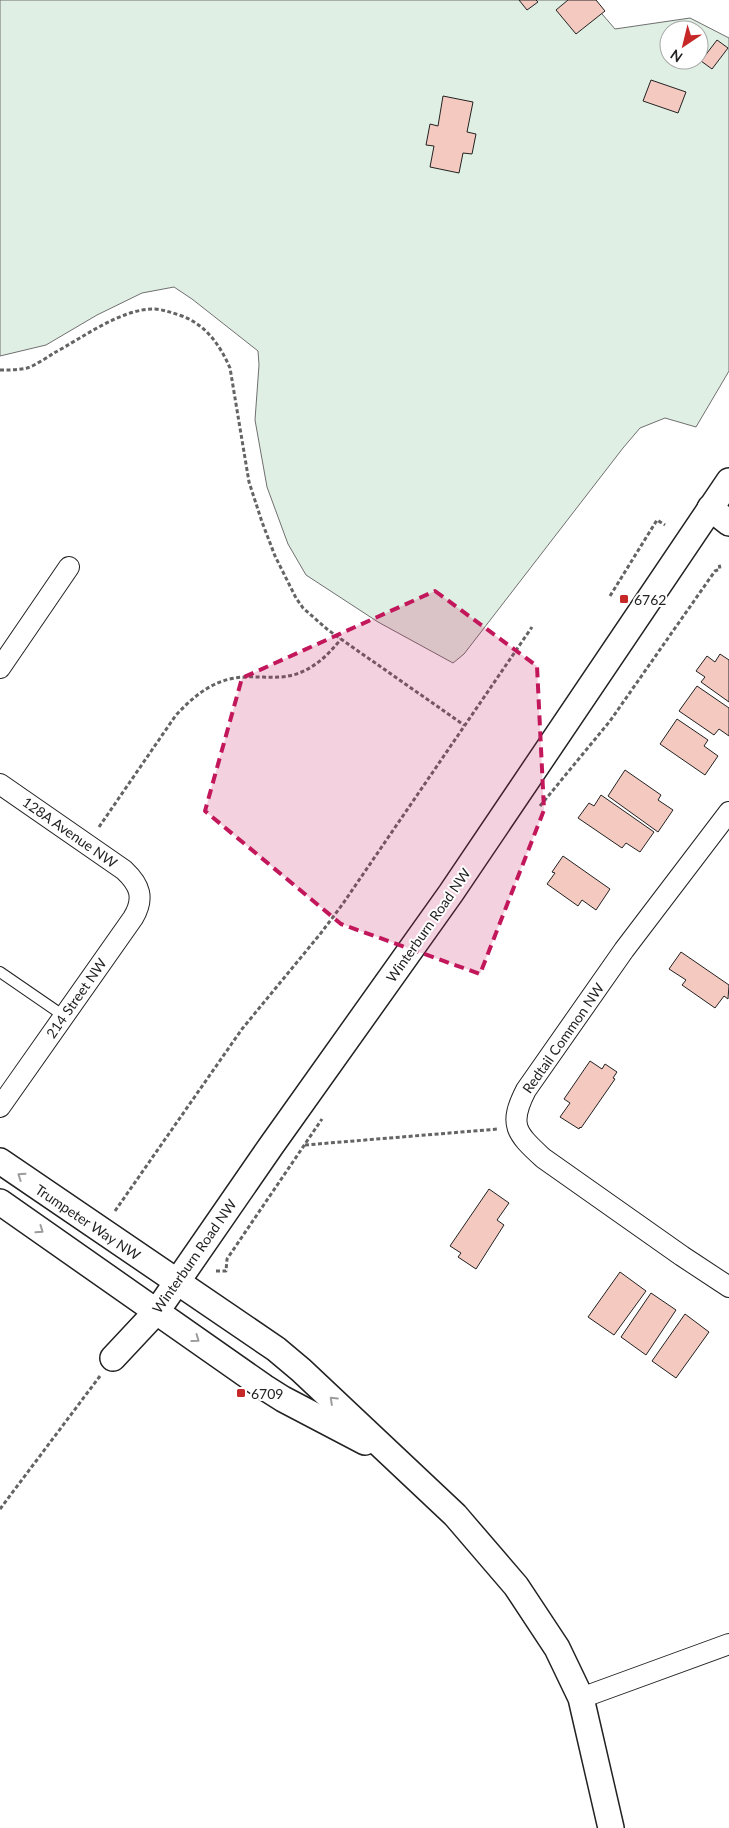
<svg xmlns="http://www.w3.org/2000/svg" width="729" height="1828" viewBox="0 0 729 1828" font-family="Lato,sans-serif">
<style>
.green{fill:#e0efe3;stroke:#6f6f6f;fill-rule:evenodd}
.building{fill:#f3c9c0;stroke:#222}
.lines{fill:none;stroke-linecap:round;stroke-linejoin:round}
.service-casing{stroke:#222;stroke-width:12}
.minor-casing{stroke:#222;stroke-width:22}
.tertiary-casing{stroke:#222;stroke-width:28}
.path{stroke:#646464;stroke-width:3;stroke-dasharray:4 2.5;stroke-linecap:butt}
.service{stroke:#fff;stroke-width:10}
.minor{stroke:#fff;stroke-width:20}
.tertiary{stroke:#fff;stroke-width:25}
.oneway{stroke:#9c9c9c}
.marked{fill:#c2185b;fill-opacity:0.2;stroke:#c2185b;stroke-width:4;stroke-dasharray:10 6;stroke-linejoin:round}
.poi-dot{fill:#c62828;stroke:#fff;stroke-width:2}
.labels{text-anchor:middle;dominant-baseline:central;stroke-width:4;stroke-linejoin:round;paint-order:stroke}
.poi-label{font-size:14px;fill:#222;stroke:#fff;text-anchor:start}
.street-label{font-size:14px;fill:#222;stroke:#fff}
</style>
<rect width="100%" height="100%" fill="#fff"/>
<path class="green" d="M0,0H590L615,29L690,18L729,38V371L696,427L665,418L640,428L623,448L464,654L453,663L378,622L306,575L288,544L267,487L255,420L259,365L258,351L192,299L174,287L142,293L97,315L46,345L0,356ZM669,30H699V60H669Z"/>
<g class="building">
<polygon points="519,0 536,0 538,2 527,10"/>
<polygon points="568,0 596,0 605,11 576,34 556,10"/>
<polygon points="717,40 728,48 712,69 701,61"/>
<polygon points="651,80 686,92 678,113 643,101"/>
<polygon points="443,96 473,102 467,132 476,134 472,154 463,153 459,173 430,167 434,146 426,145 430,124 438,126"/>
<polygon points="720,654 729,660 729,702 701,682 705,677 696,671 707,656 715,662"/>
<polygon points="697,686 729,708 729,736 719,729 714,735 679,711"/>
<polygon points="677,719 708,740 704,746 718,756 705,775 660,744"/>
<polygon points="625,770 661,795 658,800 673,810 658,832 608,796"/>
<polygon points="601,795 654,832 640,852 626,843 622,848 578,818 589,803 594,806"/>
<polygon points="563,856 610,889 596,910 582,900 578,906 547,884 555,873 552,872"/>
<polygon points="681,952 729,985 728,999 724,996 715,1008 682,985 686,980 669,969"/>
<polygon points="590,1061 602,1069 605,1064 617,1072 613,1078 615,1079 581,1128 580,1127 579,1129 560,1117 570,1103 564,1099"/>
<polygon points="489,1189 509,1203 497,1220 504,1225 476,1269 458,1257 461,1253 450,1246"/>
<polygon points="620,1272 646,1291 614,1335 588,1317"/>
<polygon points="651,1293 676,1310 646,1355 621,1337"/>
<polygon points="685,1314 709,1332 676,1378 652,1361"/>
</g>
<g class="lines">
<g class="service-casing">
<polyline id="service" points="0,972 64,1016"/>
</g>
<g class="minor-casing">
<g id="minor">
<polyline points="0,668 69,567"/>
<path d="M0,784L124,870C140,885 145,898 133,918L0,1107"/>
<path d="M729,812L624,950L526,1090C508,1125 516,1133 543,1158L682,1256L729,1287"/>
<polyline points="581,1698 729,1644"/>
</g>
</g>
<g class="tertiary-casing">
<g id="tertiary">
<polyline points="710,508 729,523"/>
<polyline points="0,1161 276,1349 301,1370 455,1515 516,1586 557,1648 581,1698 611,1828"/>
<polyline points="0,1202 264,1387 283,1399 365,1442"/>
<polyline points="113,1358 157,1311 271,1146 451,893 729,481"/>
</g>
</g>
<g class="path">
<path d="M0,370C9,370 18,370 27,368C36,365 46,358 54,353C82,338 122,308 155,309C165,310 173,313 182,316C206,325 220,345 230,368L249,482L262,522L275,556L296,598L303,608L328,630L464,725"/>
<polyline points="610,596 657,520 665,525"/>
<polyline points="540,806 610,721 715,571 720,569 719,563"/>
<path d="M99,827L176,715C191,699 208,684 230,679C247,675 264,678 281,677C307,675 325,659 341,639"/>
<polyline points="305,1145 498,1129"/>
<polyline points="115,1211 242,1029 321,933 342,905 532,627"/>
<polyline points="216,1271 226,1271 227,1259 322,1119"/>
<polyline points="0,1509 100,1376"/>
</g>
<use href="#service" class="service"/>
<use href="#minor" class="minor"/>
<use href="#tertiary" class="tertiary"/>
</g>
<defs><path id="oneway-chevron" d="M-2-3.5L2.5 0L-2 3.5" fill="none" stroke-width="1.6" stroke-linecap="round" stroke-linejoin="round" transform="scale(1.25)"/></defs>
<g class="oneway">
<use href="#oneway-chevron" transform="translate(21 1176) rotate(-146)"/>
<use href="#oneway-chevron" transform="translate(40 1230) rotate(35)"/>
<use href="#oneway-chevron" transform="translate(196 1339) rotate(36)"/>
<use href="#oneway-chevron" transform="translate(333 1400) rotate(-137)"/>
</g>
<path class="marked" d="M435,591L537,666L544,810L480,974L341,924L205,811L242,678Z"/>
<g class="poi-dot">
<rect x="619" y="594" width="10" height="10" rx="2.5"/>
<rect x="236" y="1388" width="10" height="10" rx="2.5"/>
</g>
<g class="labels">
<g class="poi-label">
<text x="634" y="599">6762</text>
<text x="251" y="1393">6709</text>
</g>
<g class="street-label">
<text transform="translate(70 832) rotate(35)">128A Avenue NW</text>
<text transform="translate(428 925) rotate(-55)">Winterburn Road NW</text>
<text transform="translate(76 998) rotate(-55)">214 Street NW</text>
<text transform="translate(563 1038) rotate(-55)">Redtail Common NW</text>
<text transform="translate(88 1222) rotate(34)">Trumpeter Way NW</text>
<text transform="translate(194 1256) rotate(-55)">Winterburn Road NW</text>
</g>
</g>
<g transform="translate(684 45) rotate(215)"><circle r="24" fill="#ffffff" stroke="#a7a7a7"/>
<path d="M0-4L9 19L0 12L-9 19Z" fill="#c62828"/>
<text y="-8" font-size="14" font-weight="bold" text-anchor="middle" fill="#222222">N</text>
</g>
</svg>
